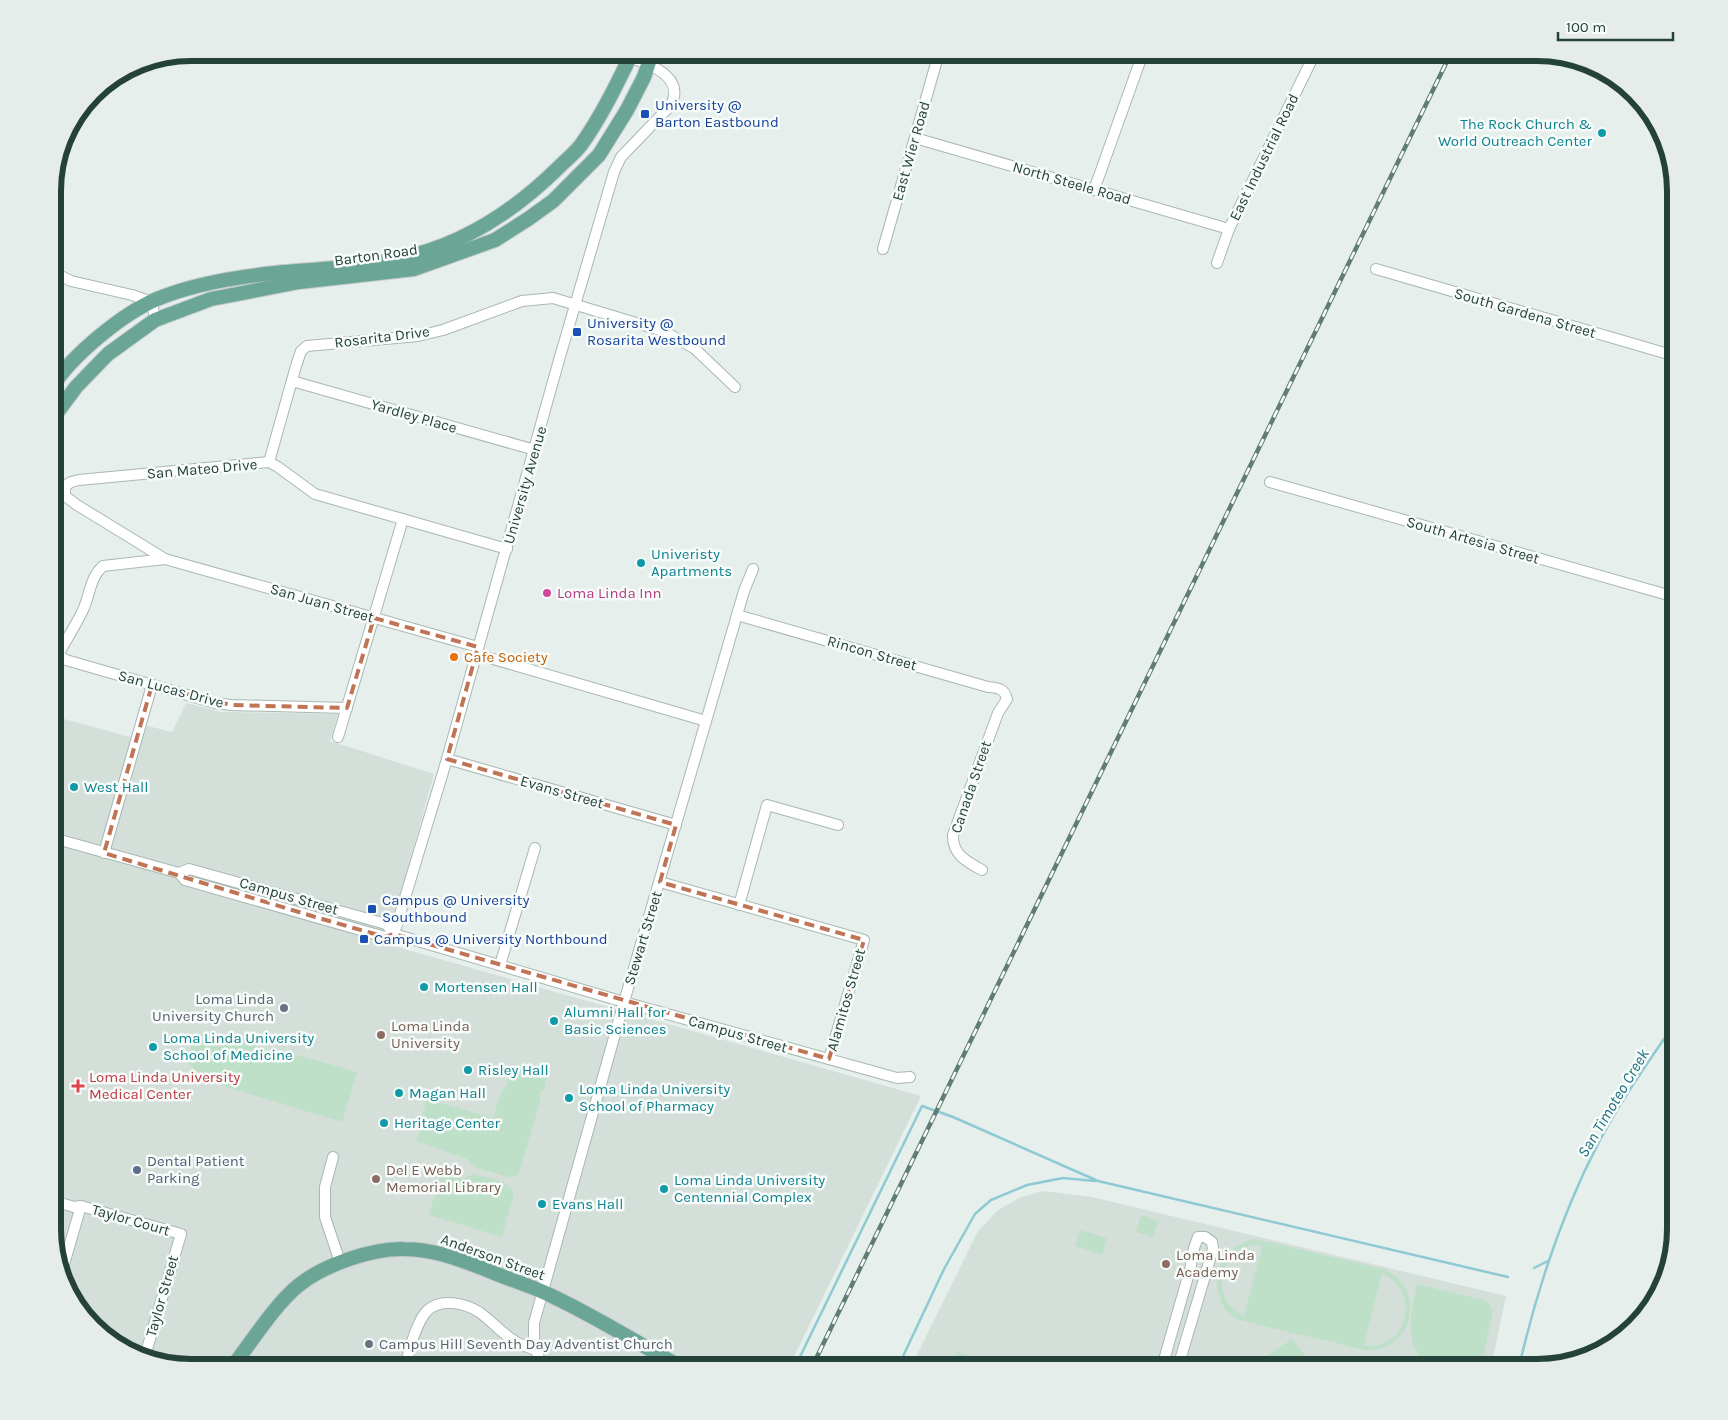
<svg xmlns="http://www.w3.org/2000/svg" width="1728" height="1420" viewBox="0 0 1728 1420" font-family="Karla,sans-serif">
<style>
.built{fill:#d4dfda}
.green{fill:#bfe0c8;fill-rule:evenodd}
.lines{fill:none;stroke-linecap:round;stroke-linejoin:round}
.stream{stroke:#8ec9d4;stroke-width:2.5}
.minor-casing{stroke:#a8b8b2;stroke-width:12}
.major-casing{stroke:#c2cac8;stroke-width:16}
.minor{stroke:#fff;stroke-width:10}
.major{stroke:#6aa596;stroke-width:14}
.rail-casing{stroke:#5f7d75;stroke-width:4.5}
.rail{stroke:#f7fbf9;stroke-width:2.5;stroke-dasharray:8;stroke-linecap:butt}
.marked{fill:none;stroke:#c07456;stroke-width:4;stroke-dasharray:10 6;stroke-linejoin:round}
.transit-dot{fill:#1a4fb4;stroke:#f7fbf9;stroke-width:2}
.culture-dot{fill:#0f9aa8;stroke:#f7fbf9;stroke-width:2}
.hotel-dot{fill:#d1479c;stroke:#f7fbf9;stroke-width:2}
.food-dot{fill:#e8710a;stroke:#f7fbf9;stroke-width:2}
.worship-dot{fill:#6b7280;stroke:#f7fbf9;stroke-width:2}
.education-dot{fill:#8d6e63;stroke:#f7fbf9;stroke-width:2}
.health-dot{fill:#e0444e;stroke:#f7fbf9;stroke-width:2}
.service-dot{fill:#5c6f8a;stroke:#f7fbf9;stroke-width:2}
.labels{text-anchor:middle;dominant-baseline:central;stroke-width:5;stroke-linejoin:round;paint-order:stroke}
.transit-label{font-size:15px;fill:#164399;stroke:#f7fbf9;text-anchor:start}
.culture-label{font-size:15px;fill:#0d838f;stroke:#f7fbf9;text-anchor:start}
.street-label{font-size:15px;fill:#24423a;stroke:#f7fbf9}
.hotel-label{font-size:15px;fill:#b23c85;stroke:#f7fbf9;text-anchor:start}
.food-label{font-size:15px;fill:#c56008;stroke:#f7fbf9;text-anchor:start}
.worship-label{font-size:15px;fill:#5b616d;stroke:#f7fbf9;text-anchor:end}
.education-label{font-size:15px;fill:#785e54;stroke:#f7fbf9;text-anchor:start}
.health-label{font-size:15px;fill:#be3a42;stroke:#f7fbf9;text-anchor:start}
.service-label{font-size:15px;fill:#4e5e75;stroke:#f7fbf9;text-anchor:start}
.water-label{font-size:16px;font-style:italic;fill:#1c6f80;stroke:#f7fbf9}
.rim{fill:none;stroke:#24423a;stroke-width:6}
</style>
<rect width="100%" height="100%" fill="#e6efeb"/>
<g class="built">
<polygon points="186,703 221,712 338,714 330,741 434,774 387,944 921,1096 789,1367 191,1367 146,1360 100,1333 67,1291 53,1238 53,716 130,737 148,726 172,732"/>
<polygon points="1043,1191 1092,1197 1506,1296 1491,1367 911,1367 978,1231 998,1210 1021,1197"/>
</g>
<g class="green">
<polygon points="206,1039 226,1039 252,1044 273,1054 298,1055 357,1072 342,1122 226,1087 198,1072 187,1063 193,1041"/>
<path d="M521,1065L545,1072L547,1076L544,1090L541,1091L539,1096L541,1099L519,1173L515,1177H508L474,1167L467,1159L416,1141L424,1117L422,1116L427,1099L493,1118L502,1089L504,1090L505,1086H507C509,1076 510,1068 521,1065Z"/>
<path d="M441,1172L463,1179L473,1174C486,1178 510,1179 514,1194L502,1237L429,1215Z"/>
<polygon points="1141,1215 1158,1221 1153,1237 1136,1232"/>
<polygon points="1080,1230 1107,1238 1102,1255 1075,1246"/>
<path d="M1252,1239L1260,1240L1383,1269C1400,1276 1410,1289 1410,1307C1411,1330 1394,1349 1371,1350C1359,1351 1345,1345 1333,1342C1302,1335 1271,1328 1240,1320C1236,1318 1230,1315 1227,1311C1223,1307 1221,1302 1220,1297C1209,1270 1227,1248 1252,1239ZM1253,1245L1262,1246L1244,1316C1210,1299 1216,1254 1253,1245ZM1382,1274C1423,1289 1407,1353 1364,1345Z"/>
<path d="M1417,1284L1487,1301L1493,1311L1481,1367H1428C1404,1347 1410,1312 1417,1284Z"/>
<polygon points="1292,1339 1303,1353 1309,1367 1250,1367"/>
<polygon points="957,1352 1005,1367 951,1367"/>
</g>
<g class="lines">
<g class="stream">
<polyline points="1534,1268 1548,1261"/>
<polyline points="795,1367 922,1106 953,1117 1098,1181 1508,1277"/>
<polyline points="898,1367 944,1269 975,1214 991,1200 1027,1185 1063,1178 1095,1181"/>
<path d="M1519,1367C1537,1289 1562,1213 1599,1142C1621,1100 1649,1061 1675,1023"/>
</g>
<g class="minor-casing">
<g id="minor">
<polyline points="915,138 1229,229"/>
<polyline points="1094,190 1143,53"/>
<polyline points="883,249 939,53"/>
<polyline points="1217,263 1229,229 1315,53"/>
<polyline points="1376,269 1675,356"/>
<polyline points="53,272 71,281 132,295 152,302 155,320"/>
<polyline points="292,381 535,450"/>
<polyline points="269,462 296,366 301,351 307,346 418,336 443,330 522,301 553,298 663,331 694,348 735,387"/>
<polyline points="1270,482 1675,597"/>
<path d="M737,615L988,687C998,688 1004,688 1007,699L998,713L953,835C952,854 967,862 982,870"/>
<polyline points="478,647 165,559 77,505 65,496 65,486 71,482 79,480 269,462 278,467 315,494 507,549"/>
<polyline points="476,654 706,721"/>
<polyline points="58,655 66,660 215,703 231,705 347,708"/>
<path d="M53,657L58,655C66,640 76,625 83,610C90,595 90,577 103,566L165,559"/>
<polyline points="338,737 403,519"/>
<polyline points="447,759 676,825"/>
<polyline points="53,838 179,873 185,880 385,937 394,934"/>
<polyline points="104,853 152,685"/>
<polyline points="179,873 189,869 386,924 394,934 624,1002 897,1078 910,1077"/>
<polyline points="660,882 864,940 829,1059"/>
<polyline points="739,905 767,805 838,825"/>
<path d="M394,934L447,759L559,360L614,172L621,157L671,105C688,72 636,59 613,53"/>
<polyline points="500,965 535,848"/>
<polyline points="333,1157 325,1187 325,1217 340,1262"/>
<polyline points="57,1202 74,1207 81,1206 62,1271"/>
<polyline points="81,1206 181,1234 144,1359"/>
<path d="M405,1367C409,1352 416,1321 428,1310C441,1298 465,1303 479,1312C492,1321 503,1335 518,1343C524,1346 530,1348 536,1350"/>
<polyline points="542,1367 534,1344 534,1323 624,1002 744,591 753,569"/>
<path d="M1162,1367L1191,1266C1191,1256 1194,1247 1198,1237H1205L1212,1242L1213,1249L1178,1367"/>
</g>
</g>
<g class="major-casing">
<g id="major">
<path d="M53,385C74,354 122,314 157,299C193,284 236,277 275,273C317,269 360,268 402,258C462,245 513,212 557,169C565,161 574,154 581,145C601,117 617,84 632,53"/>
<polyline points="53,418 76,387 108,354 155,320 211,299 299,282 414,269 495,240 528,219 553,201 599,155 627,110 644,77 652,53"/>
<path d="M232,1367C251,1343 275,1304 299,1285C324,1265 372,1248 404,1249C435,1249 464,1261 492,1272C508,1279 525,1284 541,1291C589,1312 635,1342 681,1367"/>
</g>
</g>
<use href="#minor" class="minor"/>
<use href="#major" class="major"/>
<g class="rail-casing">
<polyline id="rail" points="812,1367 1451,53"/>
</g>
<use href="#rail" class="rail"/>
</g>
<path class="marked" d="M374,618L478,647L447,759L676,825L660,882L864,940L829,1059L394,934L385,937L312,916L104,853L152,685L231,705L347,708Z"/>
<g class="transit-dot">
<rect x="640" y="109" width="10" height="10" rx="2.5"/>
<rect x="572" y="327" width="10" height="10" rx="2.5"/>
<rect x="367" y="904" width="10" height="10" rx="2.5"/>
<rect x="359" y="934" width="10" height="10" rx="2.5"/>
</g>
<g class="culture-dot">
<circle cx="1602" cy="133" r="5"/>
<circle cx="641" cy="563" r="5"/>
<circle cx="74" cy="787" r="5"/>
<circle cx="424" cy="987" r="5"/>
<circle cx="554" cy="1021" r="5"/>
<circle cx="153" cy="1047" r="5"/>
<circle cx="468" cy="1070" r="5"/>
<circle cx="399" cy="1093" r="5"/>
<circle cx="569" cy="1098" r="5"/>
<circle cx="384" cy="1123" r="5"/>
<circle cx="664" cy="1189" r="5"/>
<circle cx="542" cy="1204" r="5"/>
</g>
<circle class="hotel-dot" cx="547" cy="593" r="5"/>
<circle class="food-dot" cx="454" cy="657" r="5"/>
<g class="worship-dot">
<circle cx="284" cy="1008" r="5"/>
<circle cx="369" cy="1344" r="5"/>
</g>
<g class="education-dot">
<circle cx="381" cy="1035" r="5"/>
<circle cx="376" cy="1179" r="5"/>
<circle cx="1166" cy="1264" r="5"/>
</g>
<path class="health-dot" d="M75.5 1078.5h5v5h5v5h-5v5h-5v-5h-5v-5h5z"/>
<circle class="service-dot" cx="137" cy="1170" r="5"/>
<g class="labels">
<g class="transit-label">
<text x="655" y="105">University @<tspan x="655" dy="17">Barton Eastbound</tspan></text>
<text x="587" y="323">University @<tspan x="587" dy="17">Rosarita Westbound</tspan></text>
<text x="382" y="900">Campus @ University<tspan x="382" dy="17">Southbound</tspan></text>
<text x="374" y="939">Campus @ University Northbound</text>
</g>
<g class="culture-label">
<text x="1592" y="124" text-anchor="end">The Rock Church &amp;<tspan x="1592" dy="17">World Outreach Center</tspan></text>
<text x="651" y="554">Univeristy<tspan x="651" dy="17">Apartments</tspan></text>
<text x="84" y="787">West Hall</text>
<text x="434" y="987">Mortensen Hall</text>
<text x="564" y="1012">Alumni Hall for<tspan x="564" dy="17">Basic Sciences</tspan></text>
<text x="163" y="1038">Loma Linda University<tspan x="163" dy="17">School of Medicine</tspan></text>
<text x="478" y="1070">Risley Hall</text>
<text x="579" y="1089">Loma Linda University<tspan x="579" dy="17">School of Pharmacy</tspan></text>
<text x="409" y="1093">Magan Hall</text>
<text x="394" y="1123">Heritage Center</text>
<text x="674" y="1180">Loma Linda University<tspan x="674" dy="17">Centennial Complex</tspan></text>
<text x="552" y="1204">Evans Hall</text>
</g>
<g class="street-label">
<text transform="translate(911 151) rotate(-74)">East Wier Road</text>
<text transform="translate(1264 157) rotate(-64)">East Industrial Road</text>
<text transform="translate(1072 183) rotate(16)">North Steele Road</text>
<text transform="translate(376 255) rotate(-8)">Barton Road</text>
<text transform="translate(1525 313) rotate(16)">South Gardena Street</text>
<text transform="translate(382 337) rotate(-7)">Rosarita Drive</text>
<text transform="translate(414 416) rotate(16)">Yardley Place</text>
<text transform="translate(202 469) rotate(-5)">San Mateo Drive</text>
<text transform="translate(525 485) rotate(-74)">University Avenue</text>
<text transform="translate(1473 540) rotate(16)">South Artesia Street</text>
<text transform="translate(322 603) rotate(16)">San Juan Street</text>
<text transform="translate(872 653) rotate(16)">Rincon Street</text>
<text transform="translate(171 689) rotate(15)">San Lucas Drive</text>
<text transform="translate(971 787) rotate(-71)">Canada Street</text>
<text transform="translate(562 792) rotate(16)">Evans Street</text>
<text transform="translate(289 896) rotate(16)">Campus Street</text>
<text transform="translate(643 938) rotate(-73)">Stewart Street</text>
<text transform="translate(846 1000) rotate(-74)">Alamitos Street</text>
<text transform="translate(738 1034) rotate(16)">Campus Street</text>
<text transform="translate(131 1220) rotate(16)">Taylor Court</text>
<text transform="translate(493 1257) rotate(20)">Anderson Street</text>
<text transform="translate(162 1296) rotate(-74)">Taylor Street</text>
</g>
<g class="hotel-label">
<text x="557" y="593">Loma Linda Inn</text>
</g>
<g class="food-label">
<text x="464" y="657">Cafe Society</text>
</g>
<g class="worship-label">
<text x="274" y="999">Loma Linda<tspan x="274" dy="17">University Church</tspan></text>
<text x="379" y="1344" text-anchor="start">Campus Hill Seventh Day Adventist Church</text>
</g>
<g class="education-label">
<text x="391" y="1026">Loma Linda<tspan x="391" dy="17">University</tspan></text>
<text x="386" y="1170">Del E Webb<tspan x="386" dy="17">Memorial Library</tspan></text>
<text x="1176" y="1255">Loma Linda<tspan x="1176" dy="17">Academy</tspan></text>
</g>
<g class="health-label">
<text x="89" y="1077">Loma Linda University<tspan x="89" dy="17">Medical Center</tspan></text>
</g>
<g class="service-label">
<text x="147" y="1161">Dental Patient<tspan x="147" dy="17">Parking</tspan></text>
</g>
<g class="water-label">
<text transform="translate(1613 1103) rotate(-59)">San Timoteo Creek</text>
</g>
</g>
<path d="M0 0H1728V1420H0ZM191 61H1537A130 130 0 0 1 1667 191V1229A130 130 0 0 1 1537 1359H191A130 130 0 0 1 61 1229V191A130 130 0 0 1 191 61Z" fill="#e6ecea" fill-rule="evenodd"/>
<path class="rim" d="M191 61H1537A130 130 0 0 1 1667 191V1229A130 130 0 0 1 1537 1359H191A130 130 0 0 1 61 1229V191A130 130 0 0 1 191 61Z"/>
<path d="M1558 32v8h115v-8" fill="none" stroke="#24423a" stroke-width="2.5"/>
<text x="1566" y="32" font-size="15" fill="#24423a" stroke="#f7fbf9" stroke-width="4" paint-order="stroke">100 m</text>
</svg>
